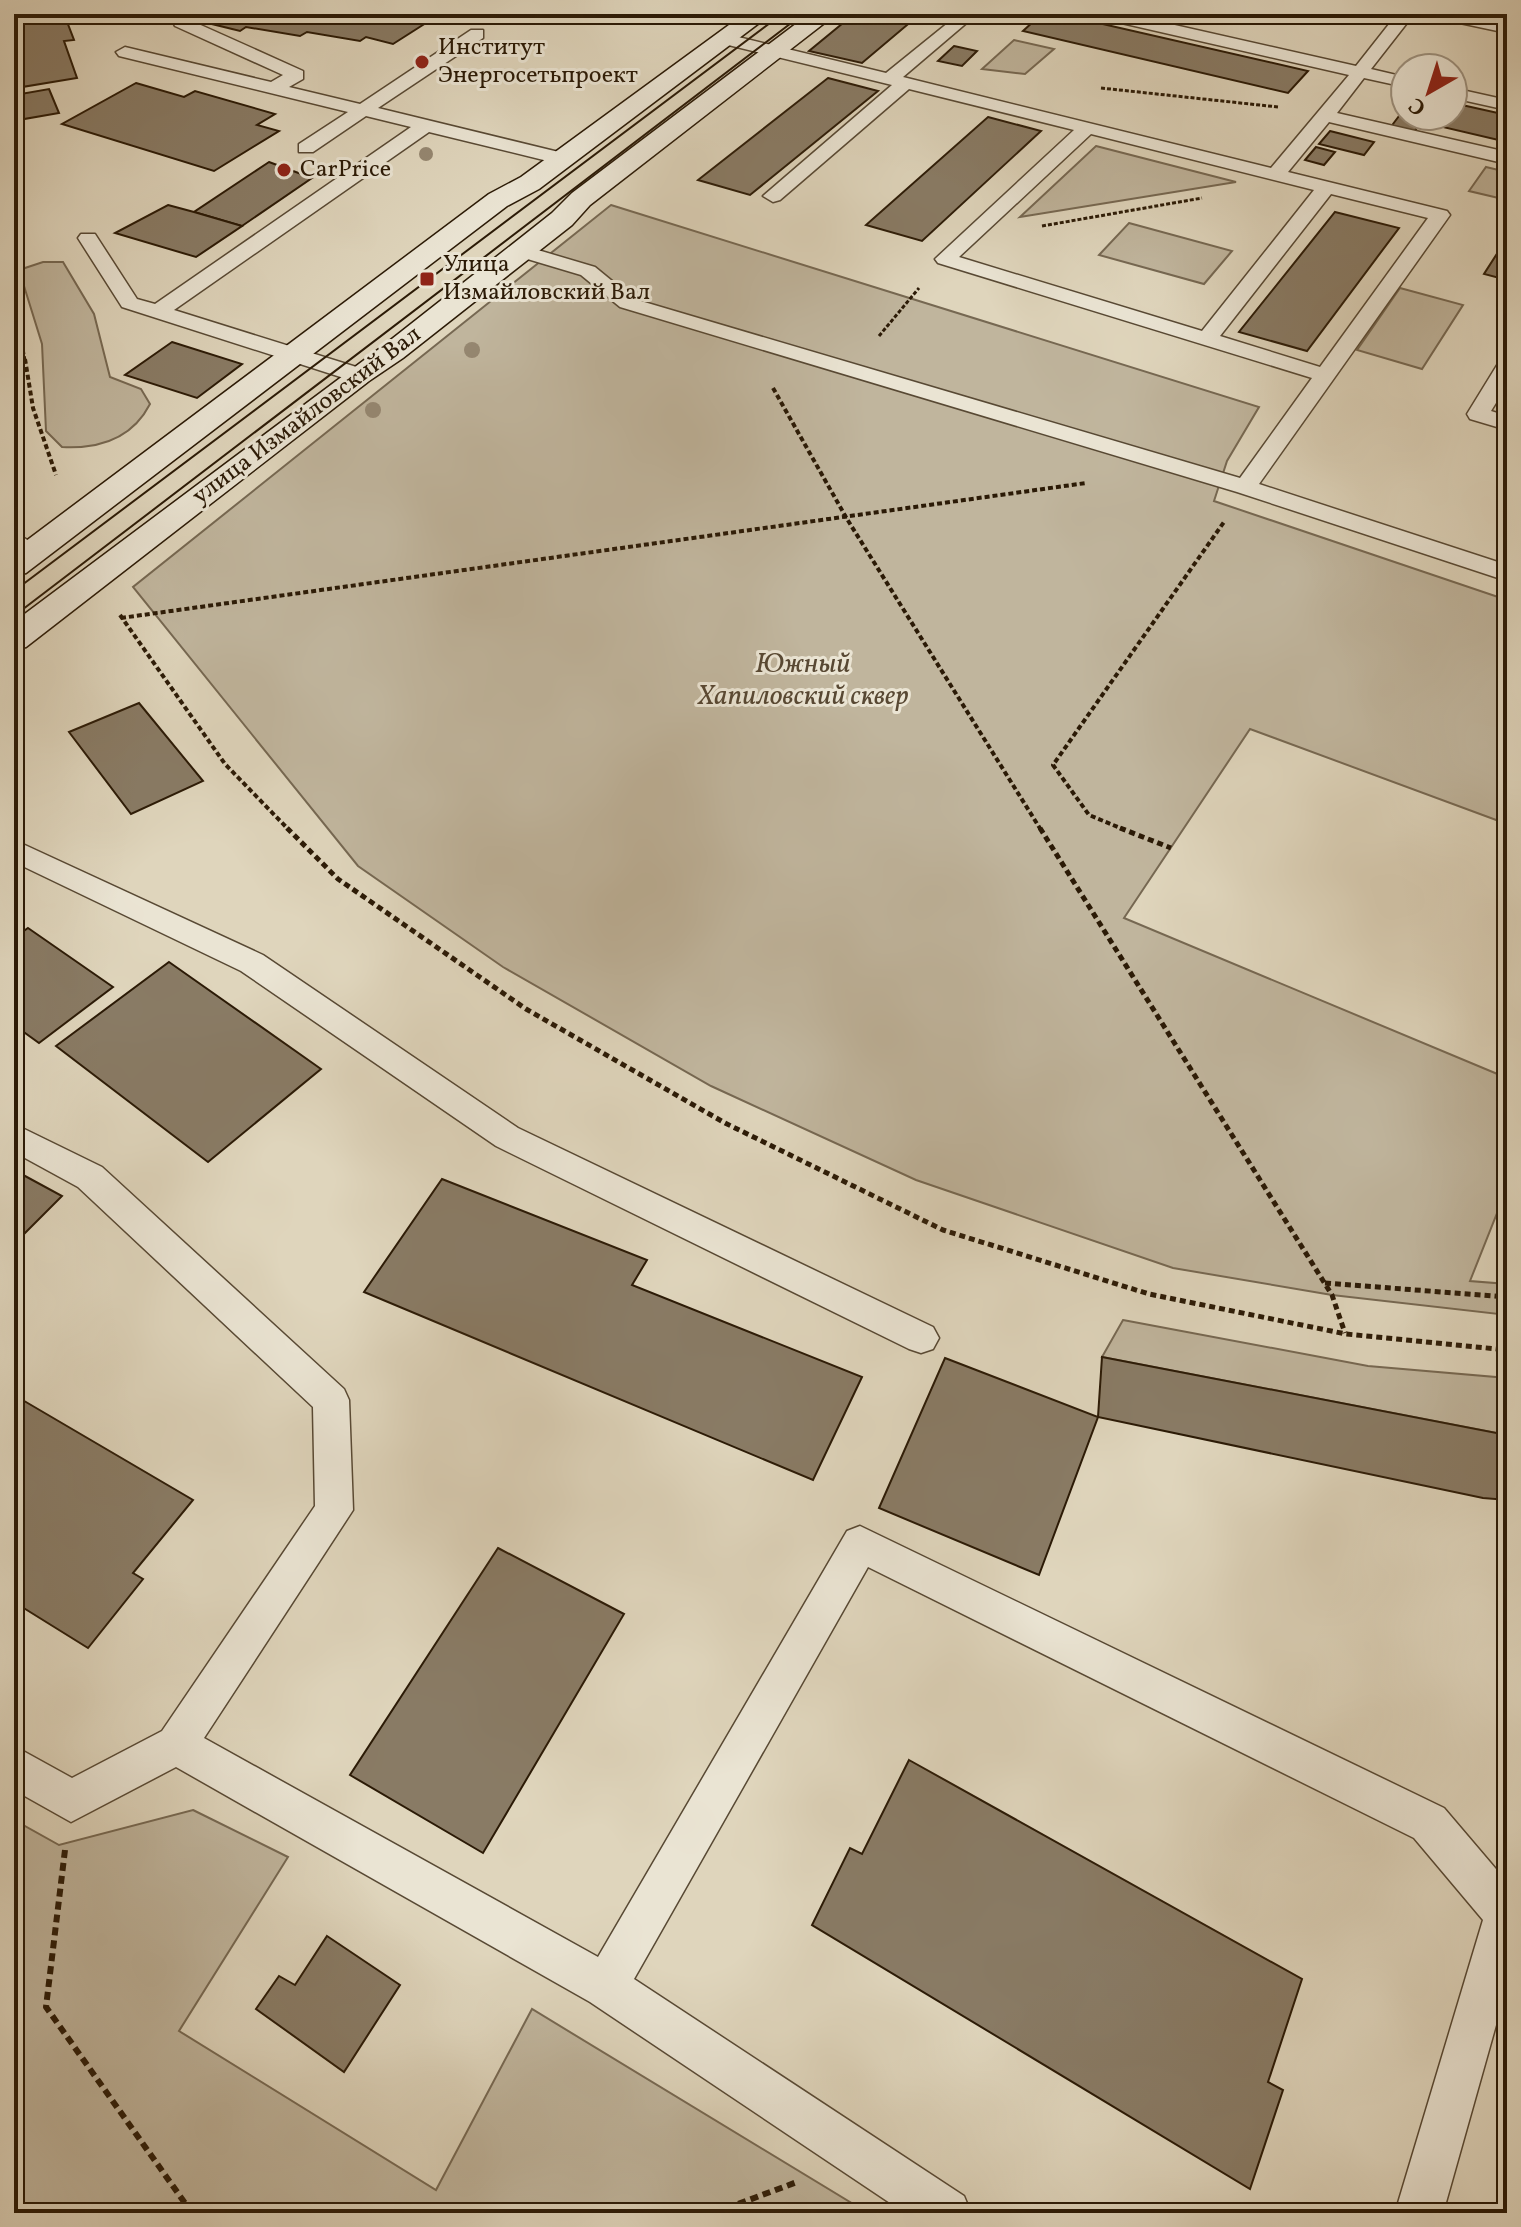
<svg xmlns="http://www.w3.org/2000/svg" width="1521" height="2227" viewBox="0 0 1521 2227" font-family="Vollkorn,serif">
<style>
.green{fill:#c0b59d;stroke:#766852;stroke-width:2}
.building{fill:#897b65;stroke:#2b1a06;stroke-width:2}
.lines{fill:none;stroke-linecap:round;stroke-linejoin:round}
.service-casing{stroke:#584934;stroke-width:3}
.tertiary-casing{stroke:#584934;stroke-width:3}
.secondary-casing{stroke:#2b1a06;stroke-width:3}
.path-far3{stroke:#2b1a06;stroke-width:3;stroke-dasharray:4 2;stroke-linecap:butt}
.path-far2{stroke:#2b1a06;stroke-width:4;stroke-dasharray:5 3;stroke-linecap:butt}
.path-far1{stroke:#2b1a06;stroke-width:5;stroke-dasharray:6 4;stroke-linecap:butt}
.path{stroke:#2b1a06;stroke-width:6;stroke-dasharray:8 5;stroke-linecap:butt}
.service{fill:#eae4d3;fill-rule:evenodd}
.tertiary{fill:#eae4d3;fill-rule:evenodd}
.secondary{fill:#eae4d3;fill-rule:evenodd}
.tram{stroke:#2b1a06;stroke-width:2}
.tree{fill:#958771}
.poi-dot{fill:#8f2418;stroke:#eae4d3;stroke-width:3}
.labels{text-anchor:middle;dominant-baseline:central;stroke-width:6;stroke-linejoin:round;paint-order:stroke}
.far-poi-label{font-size:24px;fill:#2b1a06;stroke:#eae4d3;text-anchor:start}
.far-street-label{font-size:24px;fill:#2b1a06;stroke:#eae4d3}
.park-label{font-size:28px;font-style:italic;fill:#584833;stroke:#eae4d3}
</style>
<rect width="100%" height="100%" fill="#dfd5bc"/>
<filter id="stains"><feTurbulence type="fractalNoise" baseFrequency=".0025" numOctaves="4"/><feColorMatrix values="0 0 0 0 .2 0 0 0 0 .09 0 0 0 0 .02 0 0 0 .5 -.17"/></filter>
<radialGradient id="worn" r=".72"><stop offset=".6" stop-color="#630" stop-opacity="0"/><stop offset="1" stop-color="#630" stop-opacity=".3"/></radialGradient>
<g class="green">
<polygon points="1014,40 1054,49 1025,74 982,69"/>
<polygon points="1096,146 1236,182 1020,217"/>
<polygon points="1486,167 1507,172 1507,200 1469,191"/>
<polygon points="611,205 1259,407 1227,461 1214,501 1507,600 1507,824 1250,729 1124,918 1507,1078 1507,1188 1470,1281 1507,1284 1507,1315 1332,1295 1173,1268 916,1180 711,1086 503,967 358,866 133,587"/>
<polygon points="1129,223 1232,251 1204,284 1099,255"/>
<path d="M43,262H63L94,314L110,377L141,389L150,404C132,439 99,449 62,447L46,431L42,344L19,270Z"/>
<polygon points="1400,288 1463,305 1422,369 1357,350"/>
<polygon points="1123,1320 1368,1366 1507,1378 1507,1435 1102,1357"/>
<polygon points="193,1810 288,1857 179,2031 436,2190 532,2009 868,2213 14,2213 14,1820 59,1845"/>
</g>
<g class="building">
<polygon points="14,14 64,14 74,40 64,41 77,78 22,87 14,61"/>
<polygon points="123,14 163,14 146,22"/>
<polygon points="229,14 440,14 393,44 366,37 360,41 307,32 300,36 246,27 240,31 212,24"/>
<polygon points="854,14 920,14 862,63 809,51"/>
<polygon points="1020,14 1059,14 1308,71 1288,93 1023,31 1035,20"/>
<polygon points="954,46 977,51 962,66 938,61"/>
<polygon points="828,78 878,91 750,195 698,180"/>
<polygon points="136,83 184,97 195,91 275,114 257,125 279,131 214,171 62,124"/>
<polygon points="49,89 59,113 24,119 15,95"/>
<polygon points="1453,103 1507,115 1507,142 1422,122 1413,133 1390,128 1405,108 1405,116 1453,116"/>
<polygon points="988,117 1041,131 922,241 866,225"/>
<polygon points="1330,131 1374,142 1364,155 1319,144"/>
<polygon points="1316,147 1335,152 1324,165 1305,160"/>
<polygon points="269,162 312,178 242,226 194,212"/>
<polygon points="168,205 194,212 242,226 196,257 115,233"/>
<polygon points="1335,212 1399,228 1307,351 1239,332"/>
<polygon points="1507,238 1507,280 1484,274"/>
<polygon points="172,342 242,364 197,398 125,375"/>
<polygon points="139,703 203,781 131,814 69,732"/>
<polygon points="28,928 113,987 39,1043 14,1025 14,938"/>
<polygon points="169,962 321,1069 208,1162 56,1046"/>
<polygon points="14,1170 62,1196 14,1244"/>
<polygon points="442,1179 647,1260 632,1285 862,1377 813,1480 364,1292"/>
<polygon points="1102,1357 1507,1435 1507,1500 1483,1498 1098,1417"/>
<polygon points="945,1358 1098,1417 1039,1575 879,1508"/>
<polygon points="14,1395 193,1500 133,1573 143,1579 88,1648 14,1602"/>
<polygon points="498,1548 624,1614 483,1853 350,1775"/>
<polygon points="909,1760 1302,1979 1268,2082 1283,2090 1250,2189 812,1925 850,1848 862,1854"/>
<polygon points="327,1936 400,1985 344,2072 256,2009 279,1976 295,1985"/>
</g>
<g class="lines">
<g class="service-casing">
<g id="service">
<polygon points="183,14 203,14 194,22 303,71 303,79 289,87 360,104 471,30 483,30 483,38 378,108 571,155 573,159 564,165 429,132 174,310 366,370 369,375 366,380 350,380 122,307 78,238 81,234 95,234 137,299 155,304 411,127 366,116 313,152 299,152 299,144 348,112 119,56 116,52 125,47 271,82 283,75 175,26 173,22"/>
<path d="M959,14H977L903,77L1271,168L1349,75L1104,19L1096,14H1126L1356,66L1397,14H1414L1371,69L1405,77V87L1364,78L1337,113L1507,152V164L1329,122L1288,172L1447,211L1450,215L1259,484L1507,565V581L1237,492L620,307L581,275L514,255L511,251L521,245L595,267L634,299L1240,478L1312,378L938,263L935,259L1074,130L909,89L780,200L773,202L763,196L892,85L720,43V35L726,34L886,73ZM1091,134L1314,190L1202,331L959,257ZM1331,194L1428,218L1320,367L1220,336Z"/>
<polygon points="1453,88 1507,100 1507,110 1453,98"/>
<polygon points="1507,360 1507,385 1491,411 1507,416 1507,430 1470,419 1467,414 1499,362"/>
<polygon points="14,532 46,551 43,556 34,558 14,549"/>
<polygon points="14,840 263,955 518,1128 933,1327 939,1338 933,1349 921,1353 909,1349 496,1146 241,971 14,862"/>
<polygon points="14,1124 102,1167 344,1389 349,1400 353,1510 204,1738 598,1957 847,1531 860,1526 1444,1808 1507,1882 1507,1986 1443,2213 1395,2213 1483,1920 1414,1838 868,1567 634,1979 964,2196 971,2213 905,2213 590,2002 176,1767 71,1822 14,1790 14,1746 72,1778 162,1731 315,1506 313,1407 78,1187 14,1152"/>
</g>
</g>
<g class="tertiary-casing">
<polygon id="tertiary" points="1437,14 1483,14 1507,19 1507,33 1441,19"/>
</g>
<g class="secondary-casing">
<g id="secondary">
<polygon points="744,14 771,14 539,189 507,206 26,573 14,576 14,550 489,194 521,177"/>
<polygon points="809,14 836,14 590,205 572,225 403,358 369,381 26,647 14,650 14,622 383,346 552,213 572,193"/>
</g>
</g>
<g class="path-far3">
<polyline points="1101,88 1278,107"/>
<polyline points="1042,226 1202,198"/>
<polyline points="14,291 25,361"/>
<polyline points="879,336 919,288"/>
</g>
<g class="path-far2">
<polyline points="25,359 33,408 56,475"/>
<polyline points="773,388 847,519 1041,830"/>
<polyline points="120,615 225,764 289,830"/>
<polyline points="121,618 1086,483"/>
<polyline points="1125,830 1089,815 1053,765 1224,522"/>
</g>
<g class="path-far1">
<polyline points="287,828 338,879 526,1009 725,1123 943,1230 1149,1294 1346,1334 1507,1350"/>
<polyline points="1040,828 1332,1295 1345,1333"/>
<polyline points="1120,828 1171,848"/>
<polyline points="1325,1283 1507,1297"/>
</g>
<g class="path">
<polyline points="65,1850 46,2007 192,2213"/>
<polyline points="714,2213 797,2182"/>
</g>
<use href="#service" class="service"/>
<use href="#tertiary" class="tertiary"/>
<use href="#secondary" class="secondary"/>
<g class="tram">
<polyline points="1479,14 1507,20"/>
<polyline points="14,591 782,14"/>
<polyline points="14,616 803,14"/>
</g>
</g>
<g class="tree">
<circle cx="426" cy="154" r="7"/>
<circle cx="472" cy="350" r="8"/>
<circle cx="373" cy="410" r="8"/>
</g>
<g class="poi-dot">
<circle cx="422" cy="62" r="8"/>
<circle cx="284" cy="170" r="8"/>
<rect x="419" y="271" width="16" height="16" rx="4"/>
</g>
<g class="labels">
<g class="far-poi-label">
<text x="438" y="48">Институт<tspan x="438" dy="28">Энергосетьпроект</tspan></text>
<text x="300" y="170">CarPrice</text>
<text x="443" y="265">Улица<tspan x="443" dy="28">Измайловский Вал</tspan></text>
</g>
<g class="far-street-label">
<text transform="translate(307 416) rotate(-37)">улица Измайловский Вал</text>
</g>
<g class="park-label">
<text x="803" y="664">Южный<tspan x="803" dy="32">Хапиловский сквер</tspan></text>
</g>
</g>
<rect width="1521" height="2227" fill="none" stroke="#dfd5bc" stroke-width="48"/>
<rect x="16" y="16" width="1489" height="2195" fill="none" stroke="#2b1a06" stroke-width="4"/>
<rect x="24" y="24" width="1473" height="2179" fill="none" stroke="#2b1a06" stroke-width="2"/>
<g transform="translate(1429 92) rotate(219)"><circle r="38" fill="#eae4d3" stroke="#9e9381" stroke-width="2"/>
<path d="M0-6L14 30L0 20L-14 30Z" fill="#8f2418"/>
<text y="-12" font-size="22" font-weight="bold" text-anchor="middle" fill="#2b1a06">С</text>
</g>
<rect width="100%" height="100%" filter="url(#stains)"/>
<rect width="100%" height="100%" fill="url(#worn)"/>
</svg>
